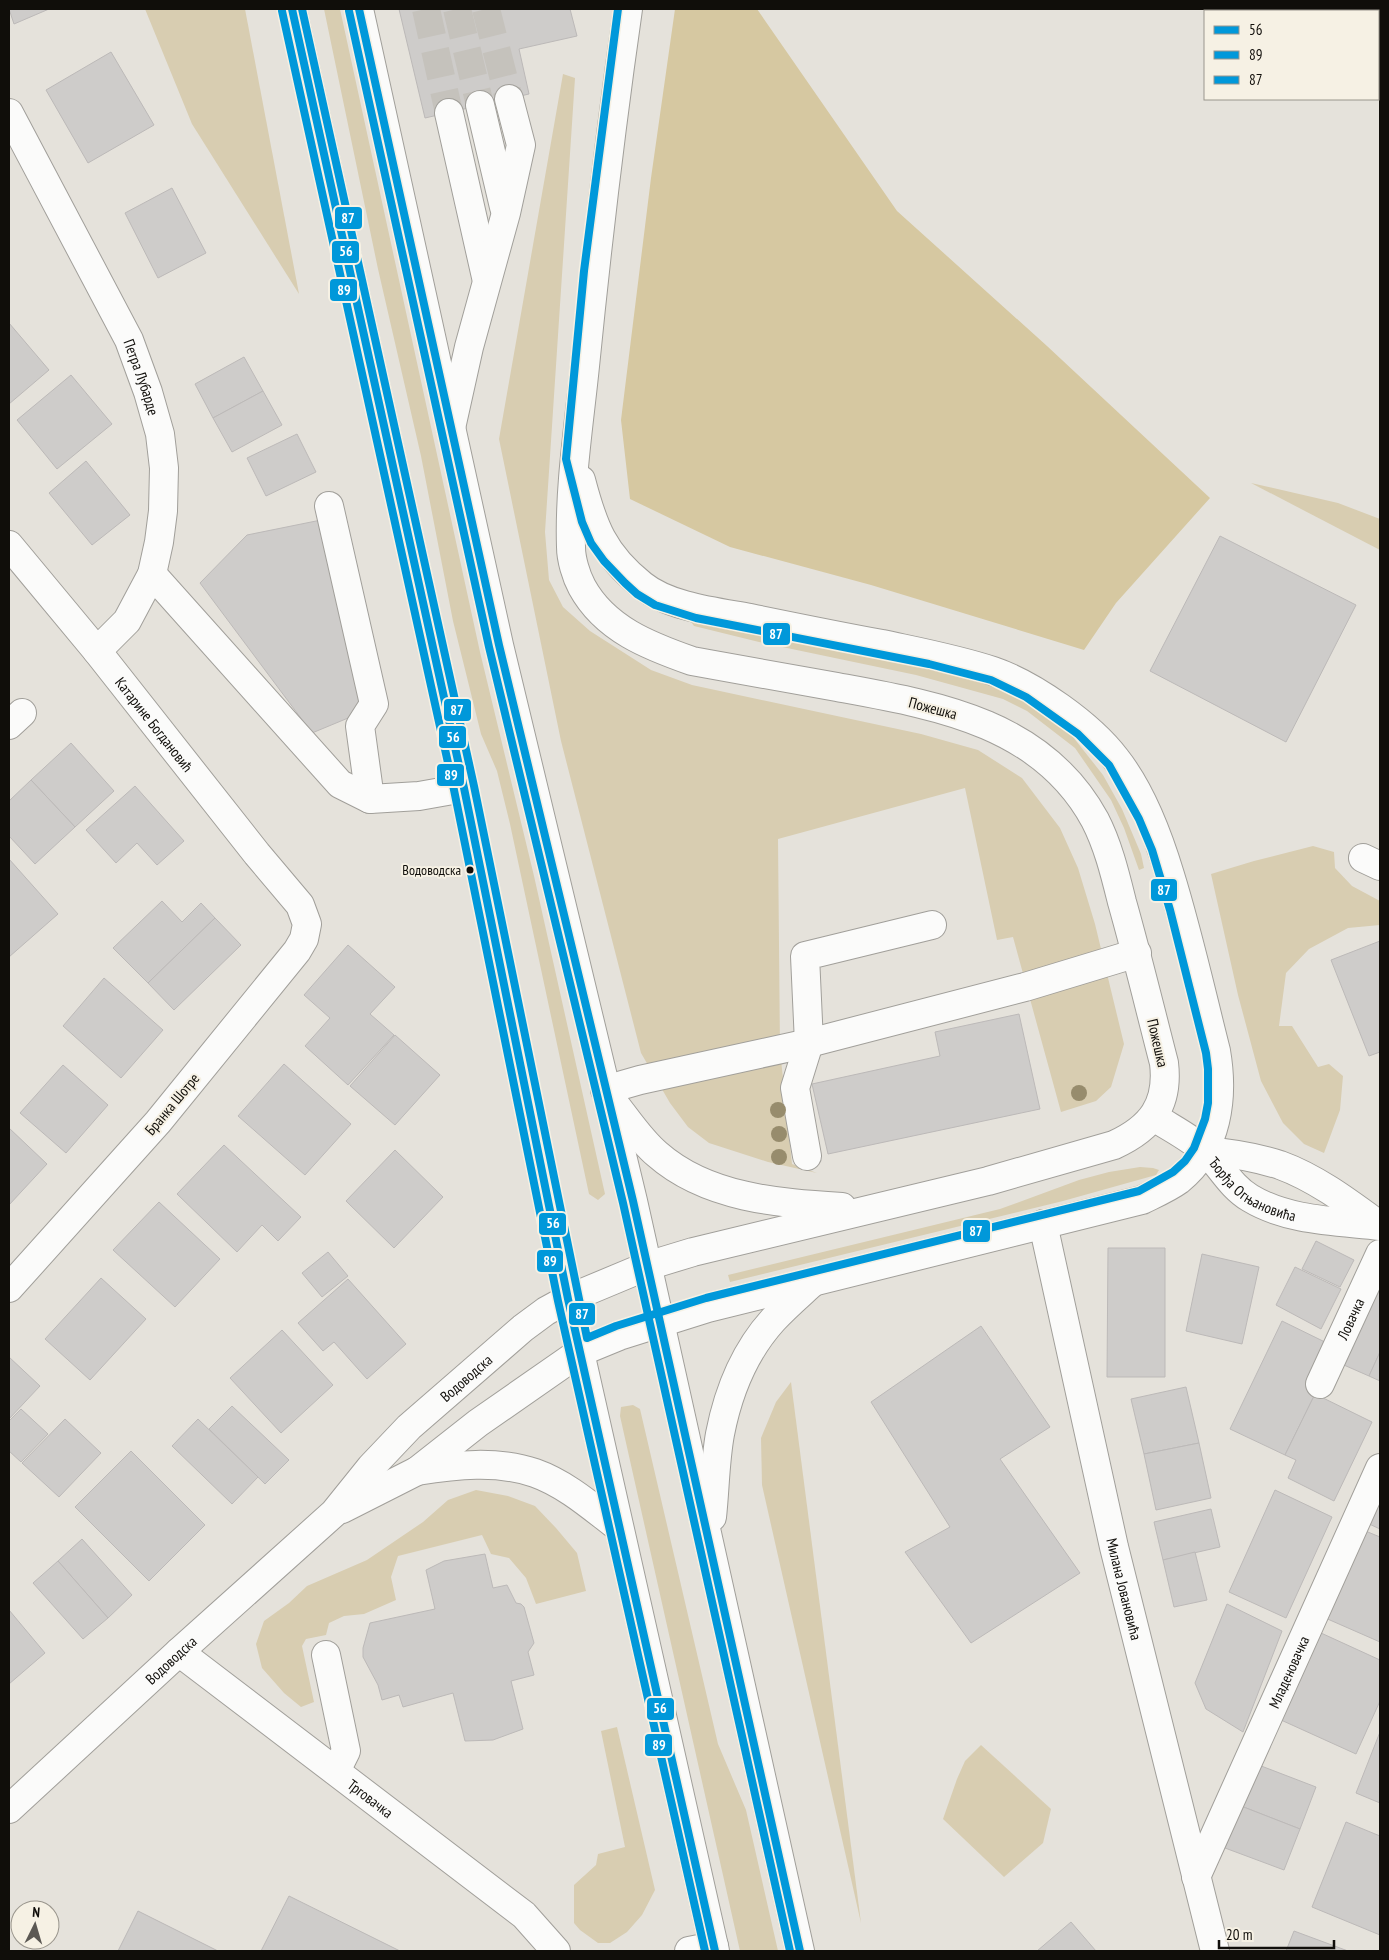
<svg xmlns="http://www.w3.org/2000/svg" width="1389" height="1960" viewBox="0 0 1389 1960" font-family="'PT Sans Narrow',sans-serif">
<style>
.green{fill:#d8cdb1}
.forest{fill:#d6c8a1}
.building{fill:#ceccca;stroke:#bcb9b8}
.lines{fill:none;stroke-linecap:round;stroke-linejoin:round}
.minor-tunnel{stroke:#c5c2bc;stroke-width:28;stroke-dasharray:28 14;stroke-linecap:butt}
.minor-casing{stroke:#a19f9a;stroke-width:30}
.major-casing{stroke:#a19f9a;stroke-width:30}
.minor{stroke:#fbfbfa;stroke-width:28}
.major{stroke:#fbfbfa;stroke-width:28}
.bus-1-casing{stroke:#f6f1e4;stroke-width:11}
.bus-2-casing{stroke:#f6f1e4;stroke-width:11}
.bus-3-casing{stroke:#f6f1e4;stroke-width:11}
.bus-1{stroke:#0098da;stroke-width:8}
.bus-2{stroke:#0098da;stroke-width:8}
.bus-3{stroke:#0098da;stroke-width:8}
.tree{fill:#978c6d}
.bus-dot{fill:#100e0a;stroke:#f6f1e4;stroke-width:2}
.labels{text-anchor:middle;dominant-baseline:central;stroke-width:4;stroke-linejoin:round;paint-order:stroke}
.bus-label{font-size:14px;fill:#100e0a;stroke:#f6f1e4;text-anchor:end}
.street-label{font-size:15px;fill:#100e0a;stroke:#f6f1e4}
.line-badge{stroke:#f6f1e4;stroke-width:2}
.badge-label{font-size:14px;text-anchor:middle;font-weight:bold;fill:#fff}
</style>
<rect width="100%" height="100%" fill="#e5e2db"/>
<g class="green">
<polygon points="145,9 245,9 299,294 192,124"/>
<polygon points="324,9 340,9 480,652 534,876 605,1194 598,1200 589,1194 510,824 497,771 481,734 453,621 421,456 378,269"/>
<polygon points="563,74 575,78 545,532 549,580 563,607 590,631 651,670 692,685 921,734 978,750 1022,778 1060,828 1078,868 1095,924 1124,1044 1111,1087 1096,1101 1061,1112 1013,937 997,940 965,788 778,839 780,1050 792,1164 817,1173 768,1162 709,1143 688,1127 670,1103 641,1053 561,741 499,439"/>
<polygon points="1251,483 1338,503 1380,519 1380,550"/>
<polygon points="689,619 924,666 980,680 1028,701 1073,737 1103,775 1122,809 1141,854 1144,868 1139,870 1124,828 1111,800 1075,748 1027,711 1003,699 916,675 759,642 694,626"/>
<polygon points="1313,846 1334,852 1335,868 1352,886 1380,901 1380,925 1348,928 1309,949 1286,973 1279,1026 1292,1026 1318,1067 1329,1064 1343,1076 1340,1110 1324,1153 1304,1144 1283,1123 1261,1081 1238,995 1211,874 1254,861"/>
<polygon points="1140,1167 1153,1168 1159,1170 1156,1175 1063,1201 730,1282 728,1275 1000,1209 1079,1180 1109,1172"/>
<polygon points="791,1382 861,1923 762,1485 761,1438 776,1402"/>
<polygon points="633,1405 640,1409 718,1744 746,1810 778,1951 740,1951 620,1416 621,1407"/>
<polygon points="476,1490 508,1496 535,1506 556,1528 577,1553 586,1591 536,1604 526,1578 509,1558 491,1554 482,1535 398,1556 391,1577 396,1600 364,1614 344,1616 329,1623 326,1635 306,1639 302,1646 314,1702 301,1707 284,1693 262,1668 256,1644 264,1621 289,1603 307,1586 367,1560 423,1522 448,1500"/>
<polygon points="617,1727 655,1890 642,1915 627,1932 610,1943 598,1943 580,1930 574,1923 574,1885 596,1865 598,1854 625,1847 601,1731"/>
<polygon points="981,1745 1051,1809 1043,1843 1004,1877 943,1819 957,1779 965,1761"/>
</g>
<polygon class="forest" points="675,9 757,9 897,211 1047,346 1210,498 1116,603 1084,650 871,585 730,547 630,499 621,420 651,178"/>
<g class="building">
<polygon points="9,9 49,9 14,24"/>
<polygon points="399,9 570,9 577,36 519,49 529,94 425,118"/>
<polygon points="111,52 154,125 88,163 46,90"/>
<polygon points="172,188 206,253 158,278 125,213"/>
<polygon points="9,323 49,370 9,404"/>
<polygon points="244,357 263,391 213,418 195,384"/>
<polygon points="71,375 112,424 57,469 17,420"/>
<polygon points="263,391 282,425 232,452 213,418"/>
<polygon points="297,434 316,472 266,496 247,458"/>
<polygon points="86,461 130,515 92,545 49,493"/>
<polygon points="326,519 365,711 312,733 200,583 247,535"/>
<polygon points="1220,536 1356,605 1286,742 1150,671"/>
<polygon points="71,743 114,791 75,827 31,780"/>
<polygon points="31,780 75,827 35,864 9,836 9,801"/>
<polygon points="135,786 184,841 157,865 137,843 116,863 86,830"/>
<polygon points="9,859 58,914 9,957"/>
<polygon points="162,901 182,922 201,903 215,918 148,983 113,948"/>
<polygon points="215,918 241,945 174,1010 148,983"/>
<polygon points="1380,941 1380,1052 1369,1056 1331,960"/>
<polygon points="348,945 395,987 370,1014 394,1035 348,1085 305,1046 330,1018 304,995"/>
<polygon points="104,978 163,1030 121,1078 63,1026"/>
<polygon points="1019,1014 1040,1109 828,1154 812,1084 940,1056 935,1032"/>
<polygon points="395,1035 440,1075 395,1125 350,1086"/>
<polygon points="284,1064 351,1124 305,1175 238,1116"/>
<polygon points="63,1065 108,1105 66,1153 20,1113"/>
<polygon points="9,1128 47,1164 9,1205"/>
<polygon points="224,1145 301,1217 278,1241 262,1225 237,1252 177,1194"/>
<polygon points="395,1150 443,1197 394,1248 346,1201"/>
<polygon points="159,1202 220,1259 175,1307 113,1250"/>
<polygon points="1316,1241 1354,1260 1340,1287 1302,1269"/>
<polygon points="1108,1248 1165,1248 1165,1377 1107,1377"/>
<polygon points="328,1252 348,1276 322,1297 302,1273"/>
<polygon points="1202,1254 1259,1267 1242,1344 1186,1331"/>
<polygon points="1295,1267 1341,1289 1321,1329 1276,1305"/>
<polygon points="1380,1268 1380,1352 1369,1376 1337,1362"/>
<polygon points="101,1278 146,1319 90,1380 45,1339"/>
<polygon points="348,1279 406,1344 367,1379 334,1342 323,1351 298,1323"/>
<polygon points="1282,1321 1331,1345 1308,1392 1315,1394 1285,1455 1230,1429"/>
<polygon points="981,1326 1050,1427 1000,1459 1080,1573 971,1643 905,1552 950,1527 871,1402"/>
<polygon points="282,1330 333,1385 281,1433 230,1378"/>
<polygon points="1380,1352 1380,1381 1369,1376"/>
<polygon points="9,1357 40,1386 9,1419"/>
<polygon points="1186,1387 1199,1443 1144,1454 1131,1399"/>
<polygon points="1315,1394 1372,1422 1334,1501 1288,1478 1296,1460 1285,1455"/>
<polygon points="232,1406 289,1460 265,1484 209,1429"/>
<polygon points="21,1409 48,1434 21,1462 9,1451 9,1421"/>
<polygon points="65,1419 101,1453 59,1497 22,1463"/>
<polygon points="198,1419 258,1477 232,1504 172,1446"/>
<polygon points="1199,1443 1211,1498 1156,1510 1144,1454"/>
<polygon points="131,1451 205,1525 149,1581 75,1507"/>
<polygon points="1275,1490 1332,1517 1286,1618 1229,1592"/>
<polygon points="1380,1495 1380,1529 1367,1523"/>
<polygon points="1211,1509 1220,1547 1163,1560 1154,1522"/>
<polygon points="1363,1530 1380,1537 1380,1642 1323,1617"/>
<polygon points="82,1539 132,1595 108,1618 58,1561"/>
<polygon points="1195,1552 1207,1600 1174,1607 1163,1560"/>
<polygon points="485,1554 493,1588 507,1585 516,1603 521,1604 524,1607 534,1643 528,1652 534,1675 511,1681 523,1729 493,1740 465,1741 453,1693 403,1707 399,1695 382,1700 378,1685 363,1657 363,1648 370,1623 435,1609 426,1570 444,1561"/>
<polygon points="58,1561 108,1618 83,1639 33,1583"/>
<polygon points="1227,1604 1282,1631 1243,1732 1206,1709 1195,1683"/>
<polygon points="9,1610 45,1653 9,1684"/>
<polygon points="1321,1633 1380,1660 1380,1701 1356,1754 1281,1720"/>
<polygon points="1380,1732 1380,1803 1356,1793"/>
<polygon points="1256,1764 1316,1787 1300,1829 1241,1806"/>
<polygon points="1241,1806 1300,1829 1284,1870 1225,1848"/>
<polygon points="1346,1822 1380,1836 1380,1935 1312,1907"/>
<polygon points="289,1896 400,1951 261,1951"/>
<polygon points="138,1911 218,1951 118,1951"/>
<polygon points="1071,1922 1096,1951 1037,1951"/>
<polygon points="1294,1931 1348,1951 1286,1951"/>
</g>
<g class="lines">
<g class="minor-tunnel">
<polyline points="426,9 449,113"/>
<polyline points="457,9 480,105"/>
<polyline points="486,9 509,99"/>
</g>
<g class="minor-casing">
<g id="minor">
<polyline points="480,105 504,207"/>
<path id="s1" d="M9,113L129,340L148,392L160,434L164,468L163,511L159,542L152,574L127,621L97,651"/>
<polyline points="449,113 486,277"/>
<polyline points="451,428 469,347 506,213 521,145 509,99"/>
<polyline points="329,506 374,704 360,726 370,799"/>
<path id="s2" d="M9,545L97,651L257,854L300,905L307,924L304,939L297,951L158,1122L9,1288"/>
<polyline points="152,574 340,784 370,799 419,796 464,788"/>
<polyline points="9,725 22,713"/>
<polyline points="1363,858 1380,866"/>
<polyline points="605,1090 640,1080 809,1043 1025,987 1137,953"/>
<path id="s3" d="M1154,1117C1169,1127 1191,1138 1205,1151C1221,1166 1230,1186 1250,1198C1288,1221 1336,1221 1380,1226"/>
<path d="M1204,1151C1230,1153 1255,1157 1280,1165C1316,1178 1349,1203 1379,1225"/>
<polyline points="807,1156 795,1088 809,1043 805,956 932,925"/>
<path id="s4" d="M1043,1224L1114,1547L1215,1951"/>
<path id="s5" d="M1320,1384L1380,1254"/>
<polyline points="342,1509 417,1471 478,1423 580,1352"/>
<path id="s6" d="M179,1652L524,1915L556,1951"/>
<polyline points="326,1655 346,1751 336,1771"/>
<path id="s7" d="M9,1809L179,1652L334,1513L371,1467L409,1427L523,1328L546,1311L568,1299"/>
<path id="s8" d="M1196,1877L1380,1468"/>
<polyline points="689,1951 714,1946"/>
</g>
</g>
<g class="major-casing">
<g id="major">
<polyline points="292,9 464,788 568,1299 715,1951"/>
<polyline points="359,9 499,645 633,1201 800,1951"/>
<path d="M610,1098C625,1116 639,1139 657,1154C707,1198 778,1203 842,1207"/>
<path d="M568,1299L647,1266L693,1252L988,1181L1114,1145C1151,1128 1169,1105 1164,1063C1150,1009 1137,955 1122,902C1115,874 1108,845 1095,820C1042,722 935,705 837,687C788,678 740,670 692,661C649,646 605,629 582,587C576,576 571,559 571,547C569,487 579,425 585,366C597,246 611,127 628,9"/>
<path d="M580,1352L619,1336L708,1308L1142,1200C1154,1194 1168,1188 1179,1180C1218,1149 1224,1097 1216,1051C1201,992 1188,933 1170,875C1158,835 1142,792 1116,759C1090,725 1034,685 993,671C957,659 919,652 882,644C838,636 794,627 750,618C717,612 669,607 642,585C603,554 593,526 581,480"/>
<path d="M417,1471C455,1465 497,1460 535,1473C566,1484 592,1507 618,1527"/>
<path d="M712,1517C715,1490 715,1461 720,1434C728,1393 745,1351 773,1320C785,1307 799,1295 812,1283"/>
</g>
</g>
<use href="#minor" class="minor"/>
<use href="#major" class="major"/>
<g class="bus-1-casing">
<g id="bus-1">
<polyline points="292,9 464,788 568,1299 715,1951"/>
<polyline points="359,9 499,645 633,1201 800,1951"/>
</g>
</g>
<g class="bus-2-casing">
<g id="bus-2">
<polyline points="282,11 454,790 558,1301 705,1951"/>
<polyline points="349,11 489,647 623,1203 790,1951"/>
</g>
</g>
<g class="bus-3-casing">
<polyline id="bus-3" points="302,9 474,786 587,1338 616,1326 706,1298 1139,1191 1173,1172 1185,1161 1194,1148 1205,1119 1208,1103 1208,1069 1206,1053 1170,910 1152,850 1139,819 1109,765 1078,734 1026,697 991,680 929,664 696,618 655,605 637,594 625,583 604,561 591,543 582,522 566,459 584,271 618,9"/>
</g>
<use href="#bus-1" class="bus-1"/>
<use href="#bus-2" class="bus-2"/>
<use href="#bus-3" class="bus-3"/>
</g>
<g class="tree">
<circle cx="1079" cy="1093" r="8"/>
<circle cx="778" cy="1110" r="8"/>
<circle cx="779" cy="1134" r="8"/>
<circle cx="779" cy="1157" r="8"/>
</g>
<circle class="bus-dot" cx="470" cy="870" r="4.5"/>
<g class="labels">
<g class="bus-label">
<text x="461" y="870">Водоводска</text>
</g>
<g class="street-label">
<text stroke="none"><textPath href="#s1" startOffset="296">Петра Лубарде</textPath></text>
<text transform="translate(933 708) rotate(15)">Пожешка</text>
<text stroke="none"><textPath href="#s2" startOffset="231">Катарине Богдановић</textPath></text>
<text transform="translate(1158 1043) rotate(77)">Пожешка</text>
<text transform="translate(172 1104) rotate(-50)">Бранка Шотре</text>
<text stroke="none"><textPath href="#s3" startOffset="124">Ђорђа Огњановића</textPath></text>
<text stroke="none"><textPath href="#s5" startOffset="72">Ловачка</textPath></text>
<text stroke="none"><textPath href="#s7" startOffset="629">Водоводска</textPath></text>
<text stroke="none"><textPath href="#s4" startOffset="374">Милана Јовановића</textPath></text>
<text stroke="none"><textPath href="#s7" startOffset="220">Водоводска</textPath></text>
<text stroke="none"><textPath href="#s8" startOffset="225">Младеновачка</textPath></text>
<text stroke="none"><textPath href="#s6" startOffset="241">Трговачка</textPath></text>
</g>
</g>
<g class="line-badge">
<rect x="334" y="206" width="29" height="24" rx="5" fill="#0098da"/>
<rect x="331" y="240" width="29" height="24" rx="5" fill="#0098da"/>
<rect x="329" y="278" width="29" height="24" rx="5" fill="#0098da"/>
<rect x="762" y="622" width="29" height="24" rx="5" fill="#0098da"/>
<rect x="443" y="698" width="29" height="24" rx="5" fill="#0098da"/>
<rect x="438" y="725" width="29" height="24" rx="5" fill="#0098da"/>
<rect x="436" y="763" width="29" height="24" rx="5" fill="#0098da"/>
<rect x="1150" y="878" width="28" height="24" rx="5" fill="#0098da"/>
<rect x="538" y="1212" width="29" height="24" rx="5" fill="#0098da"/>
<rect x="962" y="1219" width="29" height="24" rx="5" fill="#0098da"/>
<rect x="536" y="1249" width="28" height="24" rx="5" fill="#0098da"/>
<rect x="568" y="1302" width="28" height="24" rx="5" fill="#0098da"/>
<rect x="646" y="1697" width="29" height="24" rx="5" fill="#0098da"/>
<rect x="644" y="1733" width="29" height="24" rx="5" fill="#0098da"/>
</g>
<g class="badge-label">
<text x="348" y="223">87</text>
<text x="346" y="256">56</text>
<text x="344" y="295">89</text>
<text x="776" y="639">87</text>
<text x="457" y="715">87</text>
<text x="453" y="742">56</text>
<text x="451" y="780">89</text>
<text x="1164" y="895">87</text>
<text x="553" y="1228">56</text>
<text x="976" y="1236">87</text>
<text x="550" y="1266">89</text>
<text x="582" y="1319">87</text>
<text x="660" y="1713">56</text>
<text x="659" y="1750">89</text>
</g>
<rect width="1389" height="1960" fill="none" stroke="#100e0a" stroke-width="20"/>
<rect x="1204" y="10" width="175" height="90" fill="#f6f1e4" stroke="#9a968d"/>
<rect x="1214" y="26" width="25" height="8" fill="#0098da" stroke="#9a968d"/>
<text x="1249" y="35" font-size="15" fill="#100e0a">56</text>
<rect x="1214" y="51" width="25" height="8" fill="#0098da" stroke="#9a968d"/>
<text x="1249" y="60" font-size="15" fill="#100e0a">89</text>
<rect x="1214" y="76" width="25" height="8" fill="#0098da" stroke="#9a968d"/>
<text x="1249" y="85" font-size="15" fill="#100e0a">87</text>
<g transform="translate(35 1925) rotate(5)"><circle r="24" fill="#f6f1e4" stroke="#9a968d"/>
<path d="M0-4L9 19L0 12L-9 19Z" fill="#5b5853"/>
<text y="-8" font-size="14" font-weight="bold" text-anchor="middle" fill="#100e0a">N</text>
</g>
<path d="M1219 1940v8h115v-8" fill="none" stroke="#100e0a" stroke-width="2.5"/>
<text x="1226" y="1940" font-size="15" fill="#100e0a" stroke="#f6f1e4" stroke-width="4" paint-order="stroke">20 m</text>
</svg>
